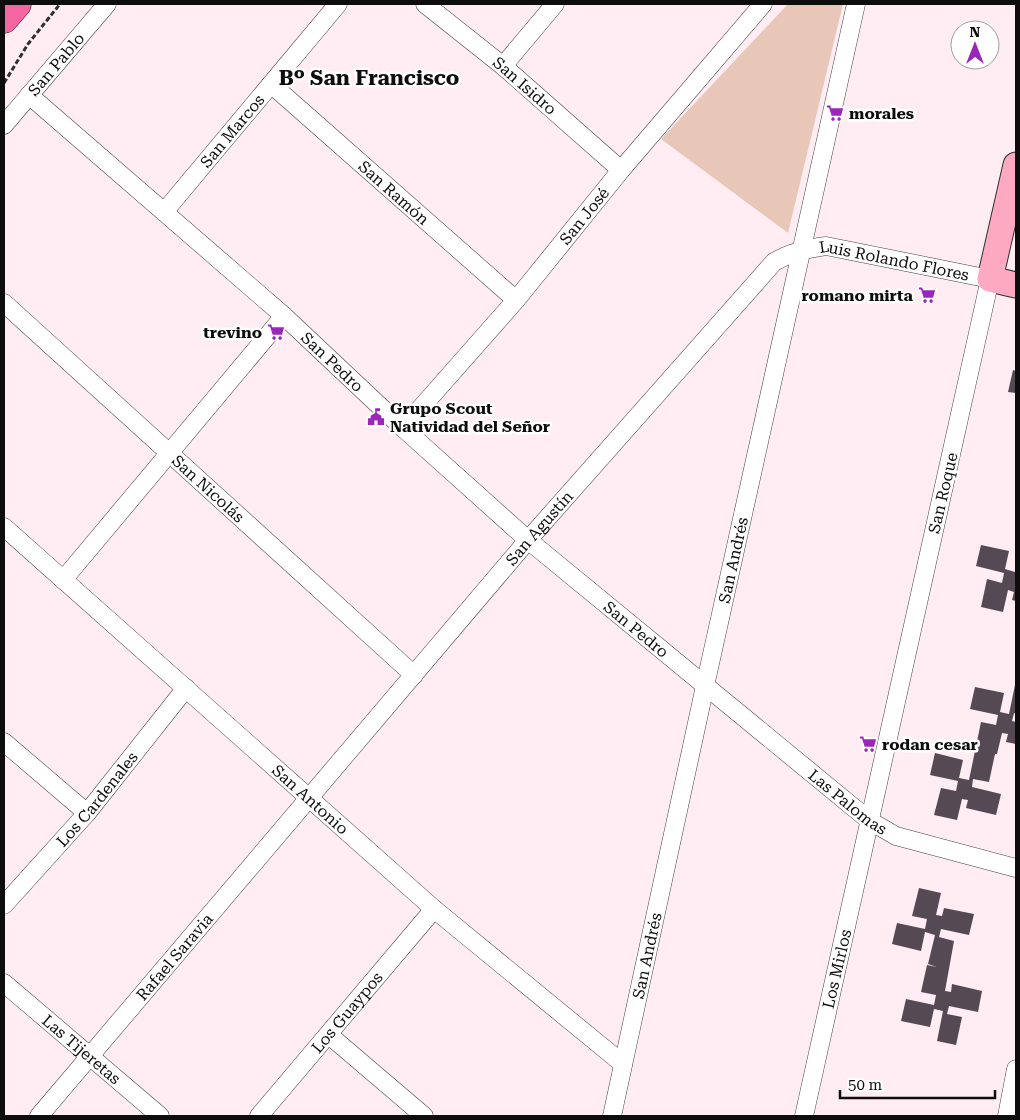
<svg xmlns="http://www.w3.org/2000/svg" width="1020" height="1120" viewBox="0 0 1020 1120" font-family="'Roboto Serif',serif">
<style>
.green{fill:#e8c7b8}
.building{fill:#554953}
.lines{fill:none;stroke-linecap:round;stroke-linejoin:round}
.street-casing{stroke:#404040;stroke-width:19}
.secondary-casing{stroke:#2f2f2f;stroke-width:27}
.primary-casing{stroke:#1e1e1e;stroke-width:29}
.path{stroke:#2f2f2f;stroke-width:3;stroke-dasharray:5 2.5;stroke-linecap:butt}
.street{stroke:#fff;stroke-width:18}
.secondary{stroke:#fda9c1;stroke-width:25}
.primary{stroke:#f666a1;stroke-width:28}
.labels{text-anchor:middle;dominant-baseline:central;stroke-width:5;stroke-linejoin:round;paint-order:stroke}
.street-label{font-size:16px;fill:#0d0d0d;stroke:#fff}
.poi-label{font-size:16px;font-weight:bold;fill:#0d0d0d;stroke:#fff;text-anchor:start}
.district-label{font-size:21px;font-weight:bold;fill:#0d0d0d;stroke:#fff}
</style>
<rect width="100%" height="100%" fill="#ffedf3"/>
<polygon class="green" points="788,4 843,4 788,233 661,139"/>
<g class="building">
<polygon points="1013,370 1016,371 1016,393 1008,392"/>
<polygon points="981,545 1009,551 1005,569 1015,572 1016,568 1016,601 1012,600 1014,592 1008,590 1003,612 981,607 987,579 1002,583 1004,573 976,566"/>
<polygon points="1015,685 1016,714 1014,713 1012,721 1016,722 1016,744 1006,742 1008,734 1002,733 997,754 995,754 989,782 973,779 972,787 1001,794 996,815 966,808 968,800 962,799 957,820 934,815 941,788 956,791 958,781 930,775 935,753 963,760 959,778 969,780 981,722 996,725 998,715 970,709 975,687 1004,693 1000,712 1009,714"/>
<polygon points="919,888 941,893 936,915 942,916 944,908 974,914 969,935 941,929 939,937 954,941 945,991 951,992 952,984 982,991 978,1012 949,1006 947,1014 962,1017 956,1045 937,1041 943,1011 934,1009 930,1027 901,1021 906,999 934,1005 936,995 921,992 927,965 937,967 928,964 935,935 925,932 921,951 892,944 897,923 925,929 927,919 912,916"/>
</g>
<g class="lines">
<g class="street-casing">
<g id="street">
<path id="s1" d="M425,4L503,66L621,170"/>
<polyline points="503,66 555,4"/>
<path id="s2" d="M271,84L516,300"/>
<path id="s3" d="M29,95L284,316L403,428L528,540L870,821L896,836L1016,868"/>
<path id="s4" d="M4,125L107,4"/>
<path id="s5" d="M164,212L338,4"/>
<path id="s6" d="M4,303L414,675"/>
<path id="s7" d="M403,428L516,300L621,170L763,4"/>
<path id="s8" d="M4,527L434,909L623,1064"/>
<polyline points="63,580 284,316"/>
<polyline points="4,742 87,813"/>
<path id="s9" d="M4,905L87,813L186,688"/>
<path id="s10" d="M4,983L160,1116"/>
<polyline points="329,1035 424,1116"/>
<path id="s11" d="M39,1116L528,540L774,262C791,252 806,249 826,246L990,279L804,1116"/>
<path id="s12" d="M259,1116L434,909"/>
<path id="s13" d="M612,1116L705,686L856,4"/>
<polyline points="1007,1116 1016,1069"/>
</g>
</g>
<g class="secondary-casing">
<polyline id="secondary" points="1016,165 990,279 1016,285"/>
</g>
<g class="primary-casing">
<polyline id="primary" points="4,19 17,4"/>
</g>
<polyline class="path" points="4,83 28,44 60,4"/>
<use href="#street" class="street"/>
<use href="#secondary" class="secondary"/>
<use href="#primary" class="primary"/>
</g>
<defs>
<g id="supermarket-bare" transform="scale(1.35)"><path d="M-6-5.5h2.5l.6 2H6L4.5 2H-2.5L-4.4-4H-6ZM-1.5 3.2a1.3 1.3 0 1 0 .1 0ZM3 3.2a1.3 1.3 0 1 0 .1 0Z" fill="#9b27ba" stroke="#fff" stroke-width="2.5" paint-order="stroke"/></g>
<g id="civic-bare" transform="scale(1.35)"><path d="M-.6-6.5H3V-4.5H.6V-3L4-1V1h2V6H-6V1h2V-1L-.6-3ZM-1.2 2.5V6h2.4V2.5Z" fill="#9b27ba" stroke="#fff" stroke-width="2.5" paint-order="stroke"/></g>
</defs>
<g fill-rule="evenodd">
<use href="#supermarket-bare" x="835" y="113"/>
<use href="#supermarket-bare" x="927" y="295"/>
<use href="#supermarket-bare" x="276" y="332"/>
<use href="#civic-bare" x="376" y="417"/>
<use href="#supermarket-bare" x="868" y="744"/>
</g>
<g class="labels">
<g class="street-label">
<text stroke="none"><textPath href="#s4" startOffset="80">San Pablo</textPath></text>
<text stroke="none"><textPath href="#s1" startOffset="129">San Isidro</textPath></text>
<text stroke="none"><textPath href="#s5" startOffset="106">San Marcos</textPath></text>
<text stroke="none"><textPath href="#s2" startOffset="164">San Ramón</textPath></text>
<text stroke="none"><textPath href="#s7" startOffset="279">San José</textPath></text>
<text stroke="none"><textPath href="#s11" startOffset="1251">Luis Rolando Flores</textPath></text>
<text stroke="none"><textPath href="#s3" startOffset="404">San Pedro</textPath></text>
<text stroke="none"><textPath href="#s6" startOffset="276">San Nicolás</textPath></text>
<text transform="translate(943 493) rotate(-77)">San Roque</text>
<text stroke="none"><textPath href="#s11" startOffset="772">San Agustín</textPath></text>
<text stroke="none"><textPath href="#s13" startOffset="569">San Andrés</textPath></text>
<text stroke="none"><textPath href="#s3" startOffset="809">San Pedro</textPath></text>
<text stroke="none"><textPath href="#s9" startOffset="141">Los Cardenales</textPath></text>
<text stroke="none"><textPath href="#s8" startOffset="410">San Antonio</textPath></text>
<text stroke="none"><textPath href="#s3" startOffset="1082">Las Palomas</textPath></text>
<text stroke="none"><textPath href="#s13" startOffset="164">San Andrés</textPath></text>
<text stroke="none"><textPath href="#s11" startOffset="209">Rafael Saravia</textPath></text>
<text transform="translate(837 969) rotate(-77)">Los Mirlos</text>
<text stroke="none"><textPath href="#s12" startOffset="136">Los Guaypos</textPath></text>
<text stroke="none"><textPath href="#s10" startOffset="102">Las Tijeretas</textPath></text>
</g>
<g class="poi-label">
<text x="849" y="113">morales</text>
<text x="913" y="295" text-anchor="end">romano mirta</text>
<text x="262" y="332" text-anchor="end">trevino</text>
<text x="390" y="408">Grupo Scout<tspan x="390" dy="18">Natividad del Señor</tspan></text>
<text x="882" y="744">rodan cesar</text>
</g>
<g class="district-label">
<text x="369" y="78">Bº San Francisco</text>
</g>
</g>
<rect width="1020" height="1120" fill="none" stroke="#0d0d0d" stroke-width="10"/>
<g transform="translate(975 45)"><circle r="24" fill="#ffffff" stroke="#9e9e9e"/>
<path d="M0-4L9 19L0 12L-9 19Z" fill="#9b27ba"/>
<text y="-8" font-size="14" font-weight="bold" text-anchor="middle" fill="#0d0d0d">N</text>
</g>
<path d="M840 1090v8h155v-8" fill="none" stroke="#0d0d0d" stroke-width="2.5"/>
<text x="848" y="1090" font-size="15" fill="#0d0d0d" stroke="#ffffff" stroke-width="4" paint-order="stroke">50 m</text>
</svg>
